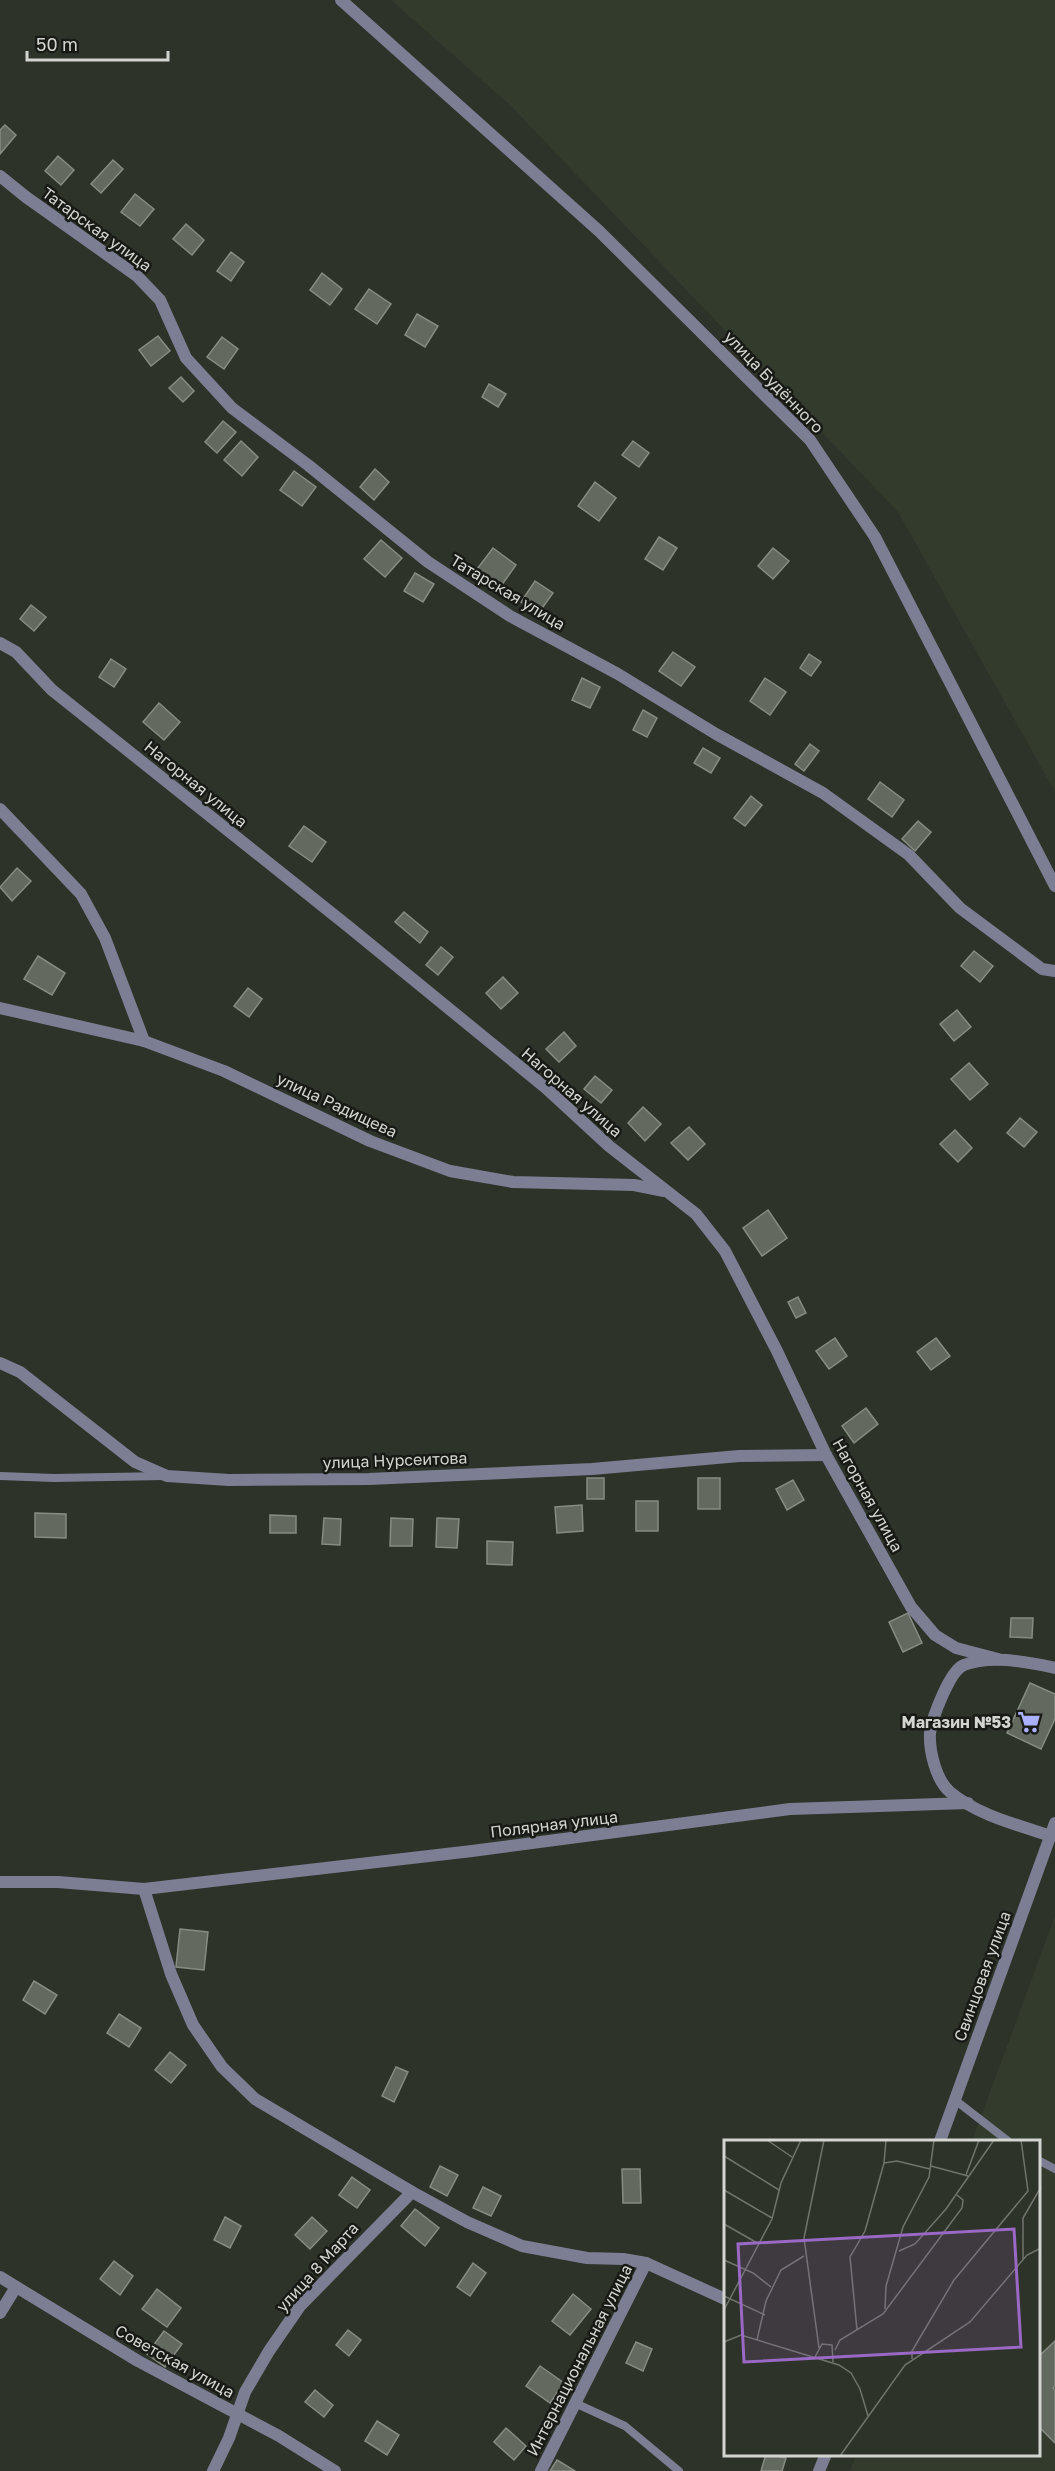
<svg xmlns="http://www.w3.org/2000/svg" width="1055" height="2471" viewBox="0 0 1055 2471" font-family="'Golos Text',sans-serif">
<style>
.built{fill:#333b2c}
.building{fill:#64695f;stroke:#878c82;stroke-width:1.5}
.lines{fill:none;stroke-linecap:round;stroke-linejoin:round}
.service{stroke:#7c7f93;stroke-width:8}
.minor{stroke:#7c7f93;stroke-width:12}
.tertiary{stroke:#7c7f93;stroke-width:12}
.labels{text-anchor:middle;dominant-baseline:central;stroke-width:5;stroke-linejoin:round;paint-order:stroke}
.street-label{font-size:16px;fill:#d3d6d0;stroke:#181a16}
.poi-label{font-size:16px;font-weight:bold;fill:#d3d6d0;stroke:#181a16;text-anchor:end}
.inset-road{fill:none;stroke:#70746c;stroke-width:1.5}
.view{fill:#9a68c5;fill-opacity:0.15;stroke:#9a68c5;stroke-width:3}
.inset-edge{fill:none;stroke:#d3d6d0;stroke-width:3}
</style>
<rect width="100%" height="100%" fill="#2e332a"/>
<g class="built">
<polygon points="391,0 1055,0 1055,792 898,512 510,105"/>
<polygon points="1055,1916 1055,2471 850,2471 856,2455 1038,2454 1038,2141 972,2141"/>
</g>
<g class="building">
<polygon points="5,125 16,135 0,154 0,130"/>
<polygon points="58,156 74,170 61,185 45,171"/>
<polygon points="113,160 123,169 101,193 91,184"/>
<polygon points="135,194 154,209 140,226 121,212"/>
<polygon points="186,224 204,240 192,255 173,239"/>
<polygon points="231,252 244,262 231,281 217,271"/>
<polygon points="322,273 342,289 330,305 310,290"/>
<polygon points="369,289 391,304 377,324 355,309"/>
<polygon points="417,314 438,326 425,347 405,335"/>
<polygon points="158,336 170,351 151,366 139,350"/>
<polygon points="222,337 238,349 224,369 207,357"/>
<polygon points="181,377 194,391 183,402 169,388"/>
<polygon points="489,384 506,394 498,407 482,397"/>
<polygon points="223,421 236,432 217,453 205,442"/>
<polygon points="241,441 258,457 242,476 224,460"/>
<polygon points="633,441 649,453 639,467 622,455"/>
<polygon points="375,469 389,482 374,500 360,487"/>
<polygon points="294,471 316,487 302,506 280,490"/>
<polygon points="595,482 616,498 599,521 578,506"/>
<polygon points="659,537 677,548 663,570 645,559"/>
<polygon points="381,540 402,558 385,577 364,559"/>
<polygon points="493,548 516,565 501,586 477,569"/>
<polygon points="773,548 789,561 773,579 758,566"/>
<polygon points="415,573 434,584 423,602 404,591"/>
<polygon points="535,581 553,593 538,614 521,602"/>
<polygon points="31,605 46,617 34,631 20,619"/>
<polygon points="673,652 695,667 681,686 659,671"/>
<polygon points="809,654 821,662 811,676 800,668"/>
<polygon points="111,659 126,669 114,687 99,677"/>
<polygon points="582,678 600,687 590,708 572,700"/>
<polygon points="765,678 786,692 770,715 750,701"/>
<polygon points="159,703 180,722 164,740 143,722"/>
<polygon points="643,710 657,718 647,737 633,730"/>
<polygon points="810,744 819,751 804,771 795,764"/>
<polygon points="703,748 720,758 711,773 694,763"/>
<polygon points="880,782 904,800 892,817 868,799"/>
<polygon points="751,796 762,805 745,826 734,818"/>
<polygon points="918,821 931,832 915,851 902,839"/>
<polygon points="304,826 326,842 312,862 289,846"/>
<polygon points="17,868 31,881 12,901 0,887"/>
<polygon points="404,912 428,932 420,943 395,922"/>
<polygon points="441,947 453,957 438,975 426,965"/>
<polygon points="974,951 993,966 980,982 961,966"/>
<polygon points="38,956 65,973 52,995 24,979"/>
<polygon points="503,977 518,993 501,1009 486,993"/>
<polygon points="248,988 262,999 249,1017 234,1006"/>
<polygon points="957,1010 971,1027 954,1041 940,1024"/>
<polygon points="564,1032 576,1046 559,1062 546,1049"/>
<polygon points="969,1063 988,1084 970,1100 951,1079"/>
<polygon points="595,1076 612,1090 601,1103 584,1089"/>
<polygon points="643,1107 661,1124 645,1141 628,1123"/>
<polygon points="1020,1118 1037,1132 1024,1147 1007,1133"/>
<polygon points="689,1127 705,1144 688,1160 671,1143"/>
<polygon points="955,1130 972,1148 958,1162 940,1144"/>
<polygon points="768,1210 787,1238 762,1256 743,1228"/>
<polygon points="798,1297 806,1313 796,1318 788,1302"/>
<polygon points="835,1338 847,1356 829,1369 816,1351"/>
<polygon points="936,1338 950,1356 931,1370 917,1352"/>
<polygon points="866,1408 878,1424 854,1443 842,1426"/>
<rect x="587" y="1478" width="17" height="21"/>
<rect x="698" y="1478" width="22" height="31"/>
<polygon points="793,1480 804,1500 787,1510 776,1489"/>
<rect x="636" y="1501" width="22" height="30"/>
<polygon points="582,1505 583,1531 557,1533 555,1507"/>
<polygon points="35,1513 66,1514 66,1538 35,1537"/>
<polygon points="270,1515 296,1516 296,1533 270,1533"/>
<polygon points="324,1518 341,1519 340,1545 322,1544"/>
<polygon points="391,1518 413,1519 412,1546 390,1546"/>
<polygon points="437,1518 459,1519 457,1548 436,1547"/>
<polygon points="487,1541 513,1542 512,1565 487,1564"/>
<polygon points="908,1613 922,1643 903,1652 889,1622"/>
<polygon points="1011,1618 1033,1618 1032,1638 1010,1637"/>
<polygon points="1030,1683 1055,1694 1055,1719 1041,1749 1007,1733"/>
<polygon points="180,1929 208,1932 204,1970 176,1967"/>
<polygon points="34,1981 57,1995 45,2014 23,2000"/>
<polygon points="119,2014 141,2028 129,2047 107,2033"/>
<polygon points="170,2052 186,2065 171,2083 155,2070"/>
<polygon points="396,2067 408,2072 394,2102 382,2096"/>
<polygon points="440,2166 458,2175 447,2196 430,2187"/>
<polygon points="622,2169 640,2169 641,2203 623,2203"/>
<polygon points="352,2177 370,2190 357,2208 339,2195"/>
<polygon points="483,2187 501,2196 491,2216 473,2208"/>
<polygon points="415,2209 439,2228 425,2246 401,2226"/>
<polygon points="225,2217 241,2226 230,2248 214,2240"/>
<polygon points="312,2217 327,2231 310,2249 295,2235"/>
<polygon points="114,2261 133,2276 120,2295 100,2279"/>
<polygon points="473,2263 486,2273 470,2296 457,2287"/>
<polygon points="157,2289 181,2308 167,2327 142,2309"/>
<polygon points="573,2294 591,2309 570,2335 552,2321"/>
<polygon points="348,2330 361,2340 349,2356 336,2345"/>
<polygon points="164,2331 182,2344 165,2367 147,2354"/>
<polygon points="1055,2341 1055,2386 1053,2388 1055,2390 1055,2443 1038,2426 1038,2357"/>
<polygon points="636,2342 652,2349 643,2371 626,2363"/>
<polygon points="540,2366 564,2383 550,2403 526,2386"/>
<polygon points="315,2390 333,2405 324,2417 305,2402"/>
<polygon points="377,2421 399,2435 387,2455 365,2441"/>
<polygon points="506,2428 526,2446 514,2460 494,2442"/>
<polygon points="766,2454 786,2458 782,2471 761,2471"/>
<polygon points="557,2460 575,2471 550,2471"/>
</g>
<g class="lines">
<g class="service">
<polyline points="0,1476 54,1478 164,1476"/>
<polyline points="955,2100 1008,2141"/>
<polyline points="1038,2160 1055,2169"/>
<polyline points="575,2403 625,2426 679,2471"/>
</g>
<g class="minor">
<polyline points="0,176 26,197 137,276 160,300 186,358 232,408 308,465 428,562 510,616 618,674 716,734 823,793 909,855 960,908 1042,969 1055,971"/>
<polyline points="0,643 16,652 52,690 349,927 546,1088 609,1146 696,1214 725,1251 777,1351 826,1455 911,1607 935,1635 956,1648 998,1659"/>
<polyline points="0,809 81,894 105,938 144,1041"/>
<polyline points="0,1008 144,1041 224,1071 370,1141 450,1171 513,1182 634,1185 664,1191"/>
<polyline points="0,1363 20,1372 135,1462 167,1476 229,1480 369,1479 592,1469 739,1456 826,1455"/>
<path d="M1051,1836C1018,1825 977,1815 950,1792C936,1780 929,1751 930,1733C932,1718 950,1670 964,1665C989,1655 1030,1662 1055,1668"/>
<polyline points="0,1882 58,1882 144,1889 472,1851 790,1809 968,1803"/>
<polyline points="144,1889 171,1974 193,2025 222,2067 255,2099 412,2192 467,2222 522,2246 587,2258 623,2259 646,2263 725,2299"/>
<polyline points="940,2141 1055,1823"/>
<polyline points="0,2277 138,2361 279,2436 335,2471"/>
<polyline points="0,2313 16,2287"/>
<polyline points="213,2471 229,2438 245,2392 269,2351 300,2306 412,2192"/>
<polyline points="541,2471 646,2263"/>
<polyline points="819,2471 826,2454"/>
</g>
<polyline class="tertiary" points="341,0 599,231 810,440 875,537 1055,886"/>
</g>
<defs>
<g id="supermarket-bare" transform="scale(1.8)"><path d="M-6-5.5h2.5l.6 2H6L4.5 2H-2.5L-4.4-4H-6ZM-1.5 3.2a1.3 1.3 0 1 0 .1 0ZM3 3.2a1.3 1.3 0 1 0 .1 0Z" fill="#aab0fb" stroke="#181a16" stroke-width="2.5" paint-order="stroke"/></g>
</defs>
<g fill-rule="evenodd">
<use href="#supermarket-bare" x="1029" y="1722"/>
</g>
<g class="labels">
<g class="street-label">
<text transform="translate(97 229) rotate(36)">Татарская улица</text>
<text transform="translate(774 382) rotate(46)">улица Будённого</text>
<text transform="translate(508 592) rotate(31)">Татарская улица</text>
<text transform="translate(196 784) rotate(39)">Нагорная улица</text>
<text transform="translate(572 1092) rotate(41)">Нагорная улица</text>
<text transform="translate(337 1105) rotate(25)">улица Радищева</text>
<text transform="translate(395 1460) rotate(-2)">улица Нурсеитова</text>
<text transform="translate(868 1495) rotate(61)">Нагорная улица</text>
<text transform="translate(554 1824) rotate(-7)">Полярная улица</text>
<text transform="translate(982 1976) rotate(-70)">Свинцовая улица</text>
<text transform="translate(317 2267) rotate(-48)">улица 8 Марта</text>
<text transform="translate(579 2360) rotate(-63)">Интернациональная улица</text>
<text transform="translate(175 2361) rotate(29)">Советская улица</text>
</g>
<g class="poi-label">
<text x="1011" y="1722">Магазин №53</text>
</g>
</g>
<g transform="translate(724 2140)">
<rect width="316" height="316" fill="#2e332a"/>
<path class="inset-road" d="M43,0L68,17M0,16L55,50M160,23L173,21L206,29M207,26L244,36M242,35L255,0M0,50L48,78M0,84L35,104M175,111L191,104L222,69L270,0M299,119V78L317,47M0,120L29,133L47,147M0,156L41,175M161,169L162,146L179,87L205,37L210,0M0,170L48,79L57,43L77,0M133,190L126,117L141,91L160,23L162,0M33,200L42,161L57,130L80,116M0,202L17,195L115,225L127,233L136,249L144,276M95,208L80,98L100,0M111,210L116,200L159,174L238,68L239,60L233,55M91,217L98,204L108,205L109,222M188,219V211L230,140L304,51L297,0M116,316L181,225L246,182L303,115L317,108"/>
<path class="view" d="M290,89L297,207L20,222L14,104Z"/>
<rect width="316" height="316" class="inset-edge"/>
</g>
<path d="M27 51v9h141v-9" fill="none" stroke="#d3d6d0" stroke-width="3"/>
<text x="36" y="51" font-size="18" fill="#d3d6d0" stroke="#181a16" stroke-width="4.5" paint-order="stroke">50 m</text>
</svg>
